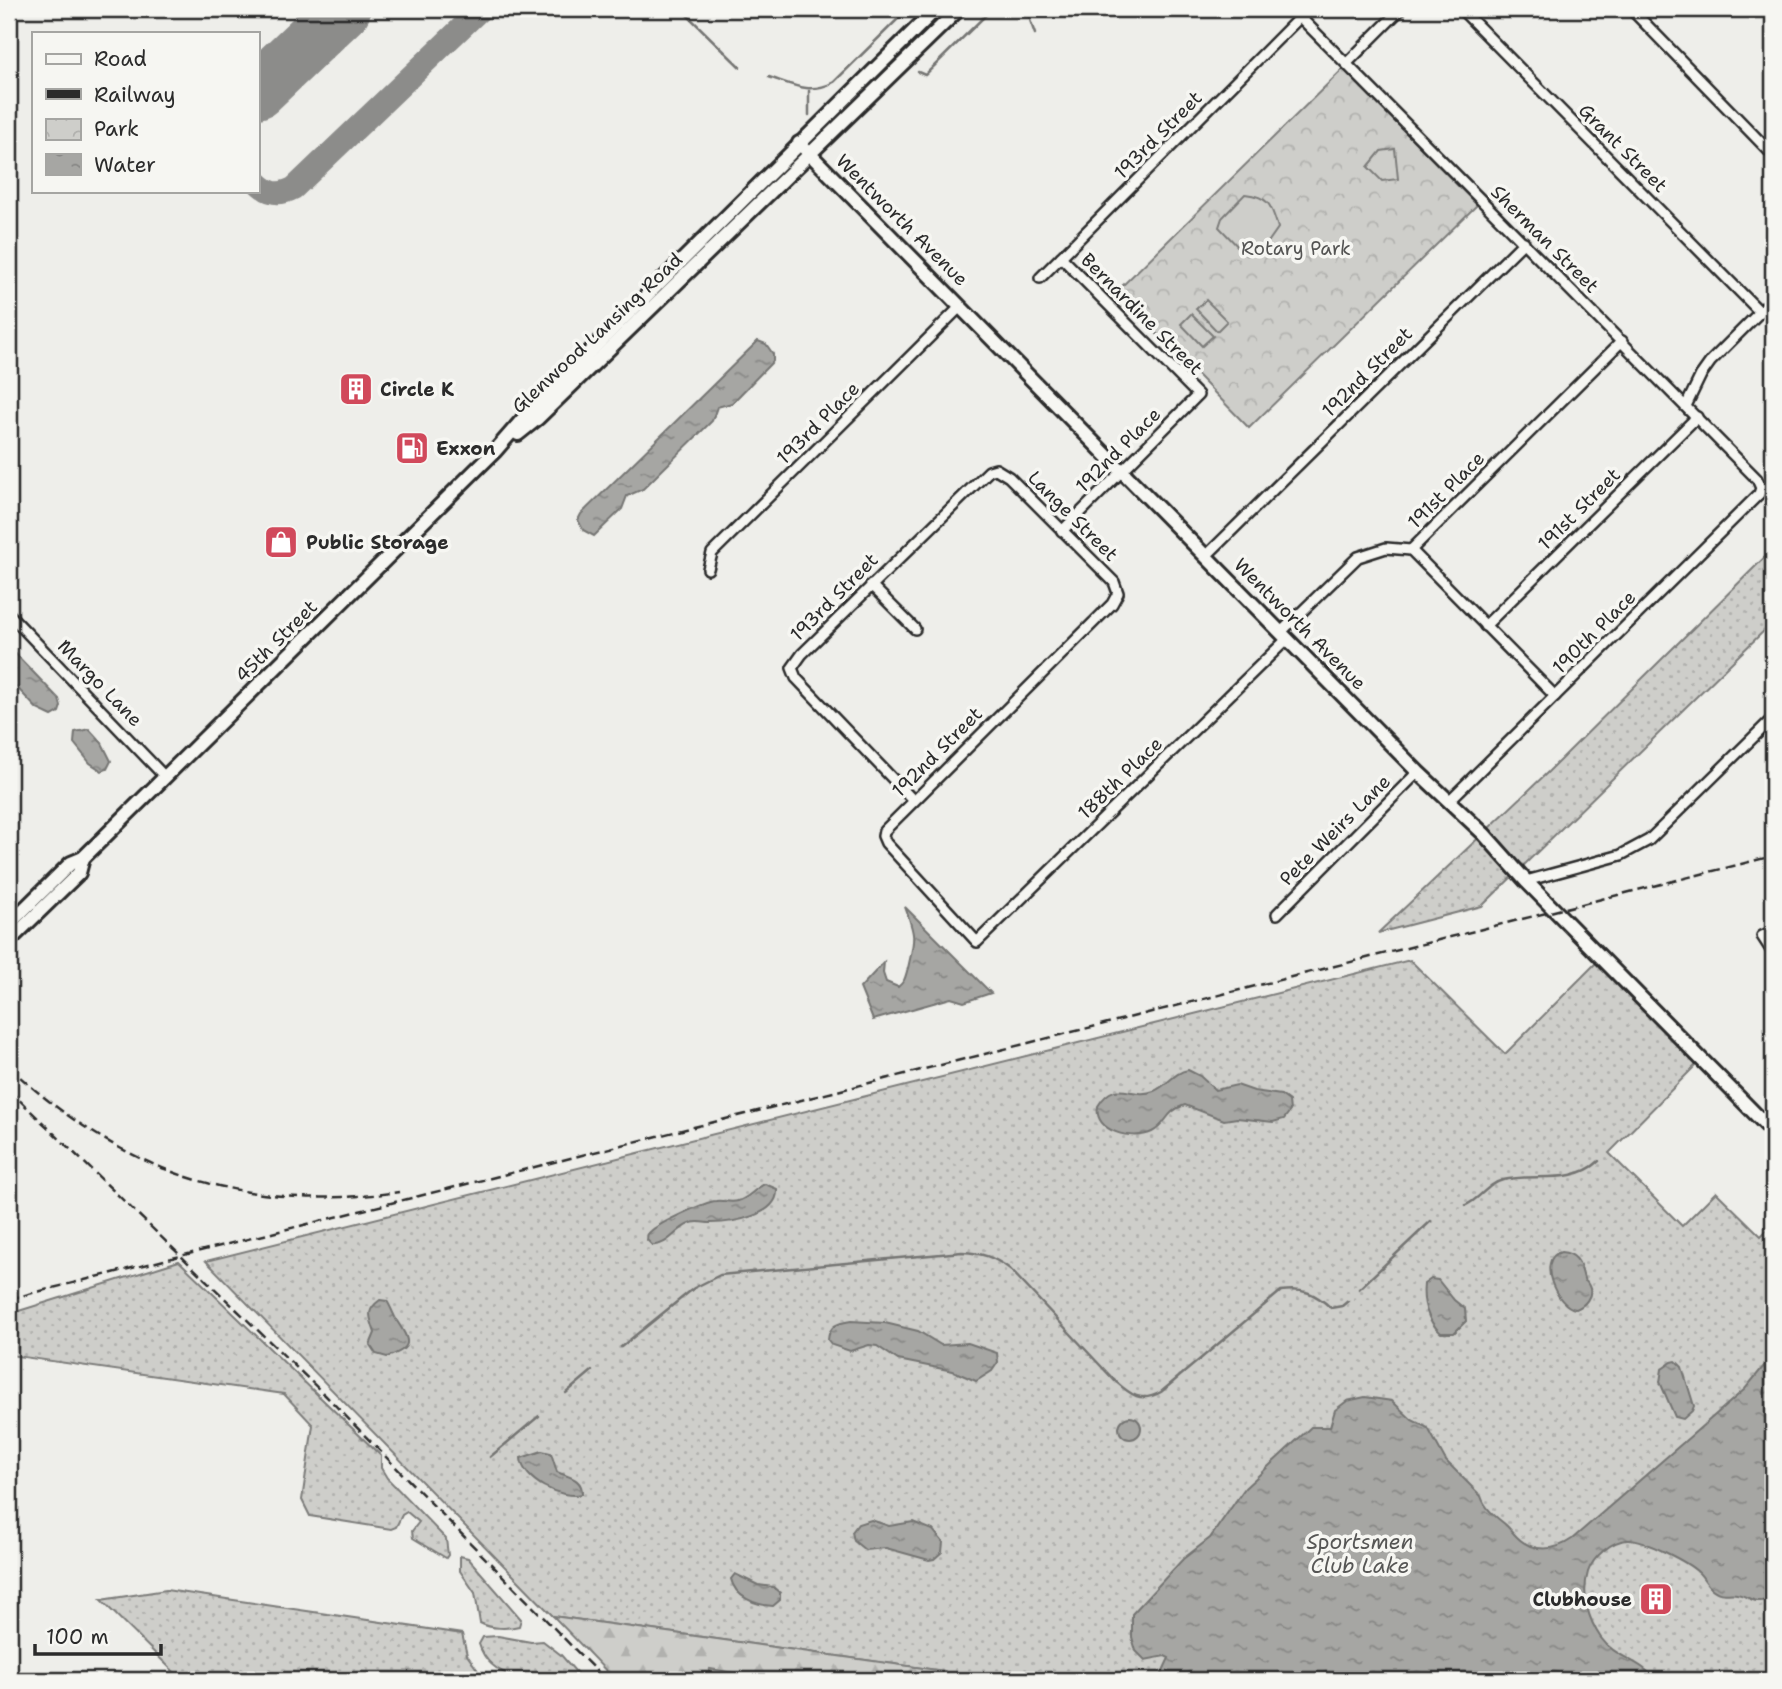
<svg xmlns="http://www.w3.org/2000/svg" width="1782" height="1689" viewBox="0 0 1782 1689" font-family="'Shantell Sans',sans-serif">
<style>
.grass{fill:url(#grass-dots);stroke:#7c7c7a;stroke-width:2}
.forest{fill:url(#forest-firs);stroke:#7c7c7a;stroke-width:2}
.park{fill:url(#park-crowns);stroke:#7c7c7a;stroke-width:2}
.garden{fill:#cececa;stroke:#7c7c7a;stroke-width:2}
.water{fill:url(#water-ripples);stroke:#757573;stroke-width:2}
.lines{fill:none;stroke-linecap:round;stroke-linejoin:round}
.stream{stroke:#757573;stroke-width:2.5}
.taxiway{stroke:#8c8c8a;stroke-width:23}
.runway{stroke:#8c8c8a;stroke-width:56}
.street-casing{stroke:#2b2b2b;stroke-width:14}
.secondary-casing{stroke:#2b2b2b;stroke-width:18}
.street{stroke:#f6f6f2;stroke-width:9}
.secondary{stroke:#f6f6f2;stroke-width:12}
.rail{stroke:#2b2b2b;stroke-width:2.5;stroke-dasharray:10 5;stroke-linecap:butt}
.labels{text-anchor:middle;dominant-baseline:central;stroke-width:7;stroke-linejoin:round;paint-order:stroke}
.street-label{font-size:19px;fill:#2b2b2b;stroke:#f6f6f2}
.park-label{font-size:19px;fill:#545453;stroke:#f6f6f2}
.poi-label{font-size:19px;font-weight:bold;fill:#2b2b2b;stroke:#f6f6f2;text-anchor:start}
.water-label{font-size:21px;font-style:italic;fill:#565655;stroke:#f6f6f2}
</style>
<defs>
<pattern id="grass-dots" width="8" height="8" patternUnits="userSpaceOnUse" patternTransform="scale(1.75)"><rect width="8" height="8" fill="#cececa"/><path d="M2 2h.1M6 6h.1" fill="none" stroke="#b1b1ae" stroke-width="1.8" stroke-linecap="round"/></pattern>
<pattern id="forest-firs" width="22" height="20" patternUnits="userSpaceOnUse" patternTransform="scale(1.75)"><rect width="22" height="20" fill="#cececa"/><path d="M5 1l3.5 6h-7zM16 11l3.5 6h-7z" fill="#b1b1ae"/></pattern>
<pattern id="park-crowns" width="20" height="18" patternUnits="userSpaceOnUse" patternTransform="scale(1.75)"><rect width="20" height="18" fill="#cececa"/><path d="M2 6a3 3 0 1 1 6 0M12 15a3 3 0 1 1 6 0" fill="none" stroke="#b1b1ae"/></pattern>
<pattern id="water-ripples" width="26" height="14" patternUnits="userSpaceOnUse" patternTransform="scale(1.75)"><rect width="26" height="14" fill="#a6a6a3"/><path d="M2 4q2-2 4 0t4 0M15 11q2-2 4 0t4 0" fill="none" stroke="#878785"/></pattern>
</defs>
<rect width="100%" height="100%" fill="#eeeeea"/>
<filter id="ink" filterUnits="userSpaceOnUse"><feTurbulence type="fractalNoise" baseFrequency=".0143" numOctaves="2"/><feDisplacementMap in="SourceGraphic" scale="14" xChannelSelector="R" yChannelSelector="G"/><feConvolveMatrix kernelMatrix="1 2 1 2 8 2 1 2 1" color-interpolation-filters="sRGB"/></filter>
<g filter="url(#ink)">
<g class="grass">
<polygon points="1773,549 1773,622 1482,906 1378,933 1548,772"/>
<polygon points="1410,960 1505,1054 1597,962 1697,1064 1609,1153 1682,1226 1716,1192 1761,1236 1773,1224 1773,1680 934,1680 943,1671 553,1616 206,1261"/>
<polygon points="179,1261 381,1456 381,1468 387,1478 446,1539 448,1555 446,1558 413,1538 412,1531 419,1522 407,1512 402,1515 396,1527 391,1529 310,1516 302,1500 313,1425 284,1394 9,1355 9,1314"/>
<path d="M460,1556L468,1558L521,1619L519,1626C508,1629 491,1629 480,1623L475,1593L460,1571Z"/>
<polygon points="166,1590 462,1634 467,1655 479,1672 480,1680 182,1680 101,1600"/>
<path d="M498,1636L531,1642L543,1641L561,1655L583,1680C547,1680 492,1687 479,1644L483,1637Z"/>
</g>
<polygon class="forest" points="553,1616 944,1671 934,1680 775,1680 710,1669 707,1680 615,1680"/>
<polygon class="park" points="1343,69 1477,205 1249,428 1116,292"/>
<g class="garden">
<polygon points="1395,149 1398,179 1382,181 1368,167 1381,151"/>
<path d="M1245,194C1270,197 1271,205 1278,228L1264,248L1246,255L1219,227L1222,218Z"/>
<polygon points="1206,300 1227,321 1217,331 1196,309"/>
<polygon points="1191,314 1213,336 1202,346 1181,324"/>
</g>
<g class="water">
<polygon points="758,341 766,344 773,354 773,361 732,403 717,407 712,421 643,489 627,496 622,509 594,536 583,530 578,520 581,514"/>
<polygon points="9,647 59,699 61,706 59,712 52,716 37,709 9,679"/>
<polygon points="89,729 102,743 111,761 107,769 102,771 90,763 74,743 75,732"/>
<path d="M905,907L991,993L964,1002L951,998L873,1020L860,988L884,962L883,973L886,982L898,987C906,980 905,977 908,968C915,938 916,937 905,907Z"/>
<path d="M1188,1070L1200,1076L1215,1090L1237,1085L1254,1091L1281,1095L1289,1101L1290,1111L1284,1119L1273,1122L1237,1118L1224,1120L1185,1105C1164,1112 1168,1124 1152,1132C1133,1141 1093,1132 1098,1106C1116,1076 1131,1100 1154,1091C1167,1086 1174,1072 1188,1070Z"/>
<path d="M765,1184L777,1189C779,1216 731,1223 711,1223C703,1223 696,1220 689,1224C676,1229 667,1247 652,1245L647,1240C648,1235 646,1235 651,1231C660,1223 704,1202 716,1201C723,1200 730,1203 738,1201C749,1198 755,1188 765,1184Z"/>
<path d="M1561,1252C1576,1253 1580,1262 1583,1275C1586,1287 1584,1276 1589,1286C1594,1296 1584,1306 1576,1309C1556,1307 1536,1258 1561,1252Z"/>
<path d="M1431,1279L1438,1280L1454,1300L1465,1309L1466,1321L1454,1333H1441C1427,1321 1422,1301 1424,1284Z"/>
<path d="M380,1300L387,1301C391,1307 393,1314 397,1321C410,1341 414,1348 387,1357L376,1354L370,1345L375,1333C370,1317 365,1311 380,1300Z"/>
<path d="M851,1321L885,1323L918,1331L941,1345L968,1343L997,1353L998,1362L992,1371L976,1381L953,1371L898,1360L877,1346L869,1345L850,1351L832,1345L828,1340C829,1325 838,1323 851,1321Z"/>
<path d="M1773,1355V1600C1768,1600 1763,1601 1757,1601C1750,1600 1744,1595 1737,1594C1730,1592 1724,1596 1717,1592C1707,1588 1706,1580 1699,1573C1688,1562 1643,1539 1627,1540C1611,1541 1593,1557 1588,1572C1581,1595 1588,1619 1601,1638C1615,1658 1642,1660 1655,1680H1568L1552,1674L1528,1680H1166L1162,1673L1169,1658L1165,1656L1145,1660L1136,1651L1132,1637V1614L1183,1559L1210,1538L1245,1488L1311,1427H1330L1335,1410L1347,1401L1365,1397L1392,1401L1412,1420L1428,1428L1446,1461L1481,1496C1485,1509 1496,1517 1506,1525C1510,1529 1513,1533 1517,1537C1533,1553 1555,1551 1572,1539L1745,1389Z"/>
<polygon points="1676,1361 1682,1367 1694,1406 1692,1411 1683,1419 1675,1417 1660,1382 1662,1369 1672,1362"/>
<circle cx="1130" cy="1428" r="11"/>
<path d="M542,1451L551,1453L557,1472C568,1477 583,1478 582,1494C561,1500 522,1480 521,1458Z"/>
<polygon points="871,1520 889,1526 913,1522 933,1530 943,1542 942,1552 934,1559 929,1560 886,1548 865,1550 854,1541 852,1532 858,1524"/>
<path d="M735,1574L758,1585L773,1587L780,1593V1600L773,1606C755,1605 735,1597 731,1579Z"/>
</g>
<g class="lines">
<g class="stream">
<polyline points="681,9 740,67"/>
<polyline points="1026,9 1035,34"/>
<polyline points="918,72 925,75 992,9"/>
<path d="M769,77C793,85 810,95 834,82L908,9"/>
<polyline points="809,91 809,115"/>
<path d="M1466,1205C1480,1199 1487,1184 1503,1180C1535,1173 1574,1185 1599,1161"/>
<polyline points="1359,1289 1431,1221"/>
<path d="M621,1347L694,1288L720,1275L962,1252C982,1253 994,1257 1010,1269L1114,1380C1130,1394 1140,1404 1161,1392L1281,1291C1303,1288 1315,1293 1331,1308L1342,1306L1348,1301"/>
<polyline points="566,1393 592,1371"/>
<polyline points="490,1457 539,1416"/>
</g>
<path class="taxiway" d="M257,182C269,194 279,196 294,188L481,9"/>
<polyline class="runway" points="257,91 343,9"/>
<g class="street-casing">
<g id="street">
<polyline points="1461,9 1760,312"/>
<polyline points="1631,9 1773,155"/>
<polyline points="1347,63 1401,9"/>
<polyline points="1061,257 1198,395 1062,531"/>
<polyline points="1040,278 1300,17 1757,479 1761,488 1759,494 1450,800"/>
<polyline points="1686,406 1701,375 1711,361 1773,299"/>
<polyline points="1411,550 1555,696"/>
<polyline points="1206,556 1524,242"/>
<polyline points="708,569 712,553 960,307"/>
<polyline points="871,585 915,629"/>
<polyline points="9,614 165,777"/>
<polyline points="1485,626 1697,417"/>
<polyline points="1281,632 1358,557 1386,548 1411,550 1622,341"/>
<polyline points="913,800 796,678 792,668 802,654 989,471 996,469 1009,477 1114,582 1118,593 1112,604 884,831 883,836 886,843 977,942 1287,639"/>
<polyline points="1526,881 1621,855 1649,840 1773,718"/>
<polyline points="1277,914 1418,772"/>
<polyline points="1773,931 1762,936 1773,953"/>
</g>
</g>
<g class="secondary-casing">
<g id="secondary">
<polyline points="799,143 1418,772 1484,834 1526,881 1773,1132"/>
<polyline points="518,434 538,418 959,9"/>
<polyline points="9,924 71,863 83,858 495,451 529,412 936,9"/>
<polyline points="9,941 79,873 83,858"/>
</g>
</g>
<use href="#street" class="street"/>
<use href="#secondary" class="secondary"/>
<g class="rail">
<path d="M9,1067C125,1174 242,1213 399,1192"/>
<polyline points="9,1090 325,1395 605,1680"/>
<polyline points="9,1299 1773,856"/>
</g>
</g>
</g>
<defs>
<g id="building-square" transform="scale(1.75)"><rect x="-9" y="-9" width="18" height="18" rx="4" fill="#d1495b" stroke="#f6f6f2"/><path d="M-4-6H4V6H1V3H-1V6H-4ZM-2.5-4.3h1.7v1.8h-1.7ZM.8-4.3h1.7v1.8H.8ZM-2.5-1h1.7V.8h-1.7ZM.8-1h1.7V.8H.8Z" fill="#fff"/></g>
<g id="fuel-square" transform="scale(1.75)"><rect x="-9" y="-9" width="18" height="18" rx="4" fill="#d1495b" stroke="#f6f6f2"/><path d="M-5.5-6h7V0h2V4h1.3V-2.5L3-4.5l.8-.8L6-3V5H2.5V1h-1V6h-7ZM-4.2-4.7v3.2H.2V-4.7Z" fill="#fff"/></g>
<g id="shop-square" transform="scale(1.75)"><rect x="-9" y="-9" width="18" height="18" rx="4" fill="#d1495b" stroke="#f6f6f2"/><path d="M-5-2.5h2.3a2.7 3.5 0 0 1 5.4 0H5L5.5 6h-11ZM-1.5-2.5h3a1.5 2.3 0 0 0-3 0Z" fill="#fff"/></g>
</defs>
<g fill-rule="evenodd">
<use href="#building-square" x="356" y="389"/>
<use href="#fuel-square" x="412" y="448"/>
<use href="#shop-square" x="281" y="542"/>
<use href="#building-square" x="1656" y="1599"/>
</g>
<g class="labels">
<g class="street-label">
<text transform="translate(1158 135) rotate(-45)">193rd Street</text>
<text transform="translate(1623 148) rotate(45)">Grant Street</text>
<text transform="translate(902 220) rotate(45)">Wentworth Avenue</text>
<text transform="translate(1545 239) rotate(45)">Sherman Street</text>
<text transform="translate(1142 314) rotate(45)">Bernardine Street</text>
<text transform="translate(597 333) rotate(-43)">Glenwood Lansing Road</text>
<text transform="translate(1367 372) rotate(-45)">192nd Street</text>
<text transform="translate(818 423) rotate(-45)">193rd Place</text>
<text transform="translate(1118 450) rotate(-45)">192nd Place</text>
<text transform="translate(1446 490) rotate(-45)">191st Place</text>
<text transform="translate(1579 509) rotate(-45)">191st Street</text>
<text transform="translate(1073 516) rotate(45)">Lange Street</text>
<text transform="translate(834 597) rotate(-45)">193rd Street</text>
<text transform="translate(1300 624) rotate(45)">Wentworth Avenue</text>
<text transform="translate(1594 632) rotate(-45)">190th Place</text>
<text transform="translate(276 641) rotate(-45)">45th Street</text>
<text transform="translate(100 683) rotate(46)">Margo Lane</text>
<text transform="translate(937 752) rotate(-45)">192nd Street</text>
<text transform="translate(1120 778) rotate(-44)">188th Place</text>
<text transform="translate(1335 830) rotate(-45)">Pete Weirs Lane</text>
</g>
<g class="park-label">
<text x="1296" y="248">Rotary Park</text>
</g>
<g class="poi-label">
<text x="380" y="389">Circle K</text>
<text x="436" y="448">Exxon</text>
<text x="306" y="542">Public Storage</text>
<text x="1632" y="1599" text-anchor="end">Clubhouse</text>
</g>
<g class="water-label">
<text x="1360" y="1542">Sportsmen<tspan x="1360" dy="24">Club Lake</tspan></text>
</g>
</g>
<rect width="1782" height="1689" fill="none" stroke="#f6f6f2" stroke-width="35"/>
<rect x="18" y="18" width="1747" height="1654" fill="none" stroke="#2b2b2b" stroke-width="2.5" filter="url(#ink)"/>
<rect x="32" y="32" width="228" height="161" fill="#f6f6f2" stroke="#a5a5a2" stroke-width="2"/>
<rect x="46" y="54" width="35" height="10" fill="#f6f6f2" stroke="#a5a5a2" stroke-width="2"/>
<text x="94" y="66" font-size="21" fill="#2b2b2b">Road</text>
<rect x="46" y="89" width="35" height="10" fill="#2b2b2b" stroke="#a5a5a2" stroke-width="2"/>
<text x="94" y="102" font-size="21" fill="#2b2b2b">Railway</text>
<rect x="46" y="119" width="35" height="21" fill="url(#park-crowns)" stroke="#a5a5a2" stroke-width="2"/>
<text x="94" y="136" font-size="21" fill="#2b2b2b">Park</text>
<rect x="46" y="154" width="35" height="21" fill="url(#water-ripples)" stroke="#a5a5a2" stroke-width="2"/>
<text x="94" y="172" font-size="21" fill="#2b2b2b">Water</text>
<path d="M35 1644v10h126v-10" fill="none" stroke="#2b2b2b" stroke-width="3.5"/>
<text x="46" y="1644" font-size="21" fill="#2b2b2b" stroke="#f6f6f2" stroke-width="5" paint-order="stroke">100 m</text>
</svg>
